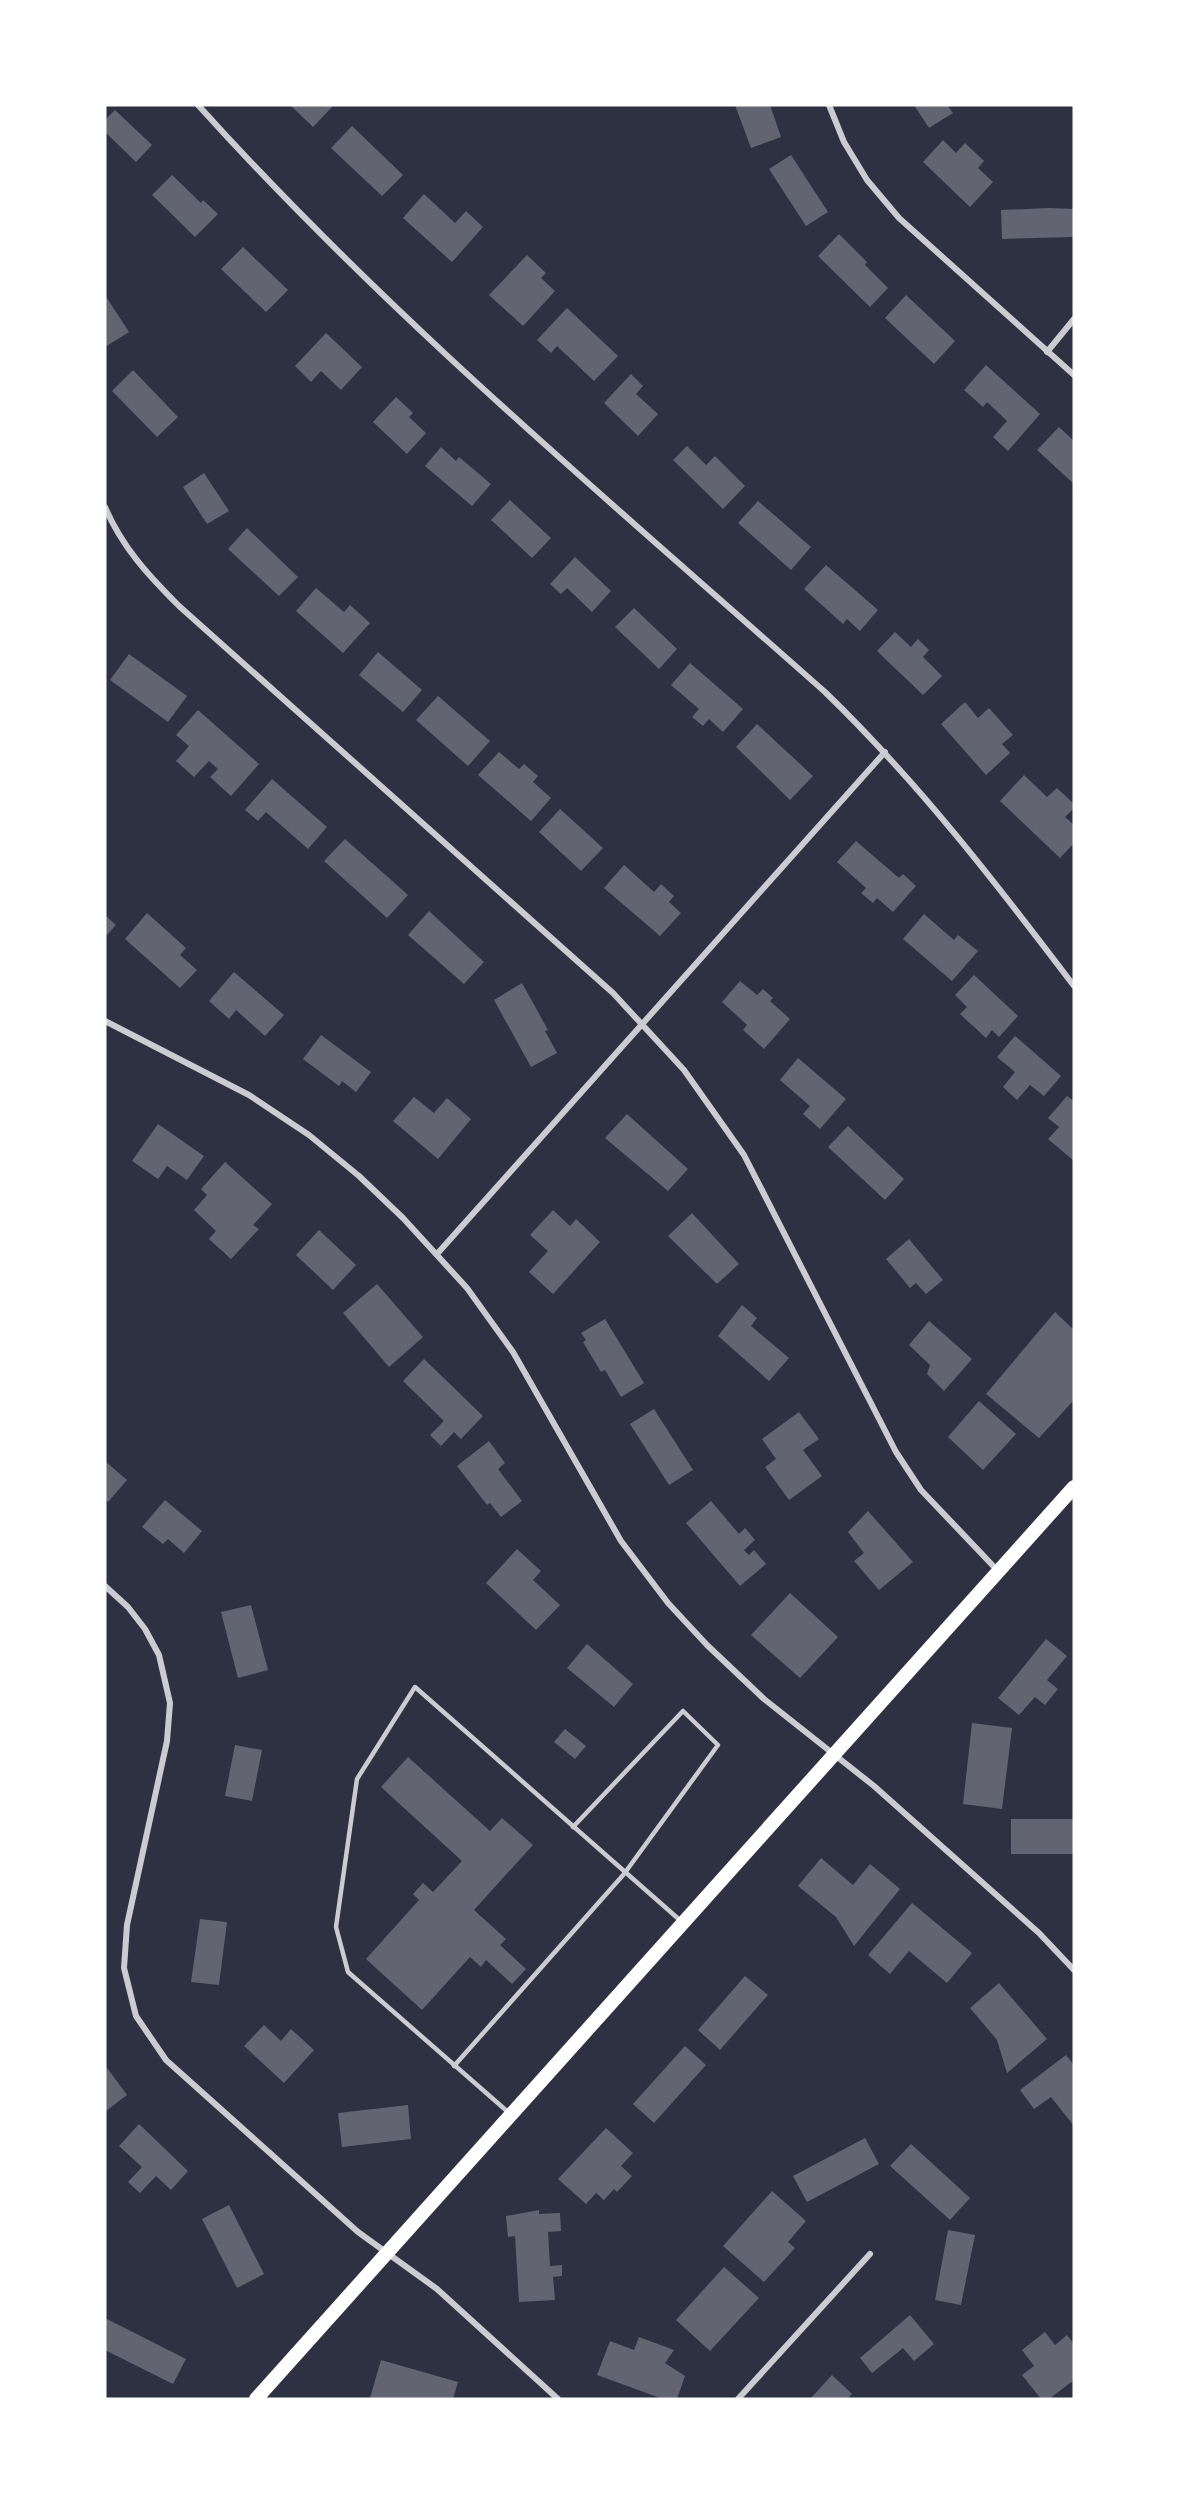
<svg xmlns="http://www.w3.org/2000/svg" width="1179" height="2504" viewBox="0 0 1179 2504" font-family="'PT Sans',sans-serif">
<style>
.building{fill:#626471}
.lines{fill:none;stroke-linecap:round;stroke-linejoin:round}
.service{stroke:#caccd0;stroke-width:4.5}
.minor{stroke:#caccd0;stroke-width:6}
.primary{stroke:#fff;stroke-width:14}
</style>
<rect width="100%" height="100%" fill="#2d3142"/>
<g class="building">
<polygon points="290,105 334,105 313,127"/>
<polygon points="735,105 770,105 781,137 751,148"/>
<polygon points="914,105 947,105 953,113 929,128"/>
<polygon points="115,110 152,145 136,162 105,132 105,120"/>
<polygon points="352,126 403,175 382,196 331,148"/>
<polygon points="943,140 956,153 965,143 984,161 978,168 993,182 970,207 923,162"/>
<polygon points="791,155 828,212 806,226 769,169"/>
<polygon points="172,175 201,203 203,200 218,214 195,237 152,195"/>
<polygon points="424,194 455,223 466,211 483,227 452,262 403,218"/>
<polygon points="1049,208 1074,209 1074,237 1002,239 1001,210"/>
<polygon points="839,234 867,262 865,265 888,288 870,307 818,256"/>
<polygon points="243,247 288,290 266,312 221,269"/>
<polygon points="527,255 546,273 541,278 555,291 523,326 489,295"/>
<polygon points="105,295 129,332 105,347"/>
<polygon points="906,295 955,341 934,364 885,318"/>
<polygon points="567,308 618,356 594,381 557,346 551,353 537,340"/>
<polygon points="326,333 362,367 341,390 321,371 311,382 295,366"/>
<polygon points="986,365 1040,414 1008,451 993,437 1007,421 987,402 983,407 964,390"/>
<polygon points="133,370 178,417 157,437 112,391"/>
<polygon points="631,374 643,386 636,394 658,414 638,436 604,403"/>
<polygon points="396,397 413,413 409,417 426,433 407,454 373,422"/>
<polygon points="1059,427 1074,441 1074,484 1037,450"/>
<polygon points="687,446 706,465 715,456 745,486 723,509 673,460"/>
<polygon points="441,447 456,461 459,457 491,484 472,506 425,466"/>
<polygon points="204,473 229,511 207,524 183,487"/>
<polygon points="510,500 551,538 532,558 491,520"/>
<polygon points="758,501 811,547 791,570 738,523"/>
<polygon points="247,528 298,577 279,596 228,549"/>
<polygon points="575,557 611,591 592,612 567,588 561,594 550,584"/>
<polygon points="826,565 878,610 860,631 847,619 843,624 804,589"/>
<polygon points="316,588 344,612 350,605 370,623 343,653 296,611"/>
<polygon points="634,608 677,649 659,669 615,627"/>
<polygon points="895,632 911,647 918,639 929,650 923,657 942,676 923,695 877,651"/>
<polygon points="378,652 422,690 403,712 359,675"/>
<polygon points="129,654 187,696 168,722 110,680"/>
<polygon points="690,663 743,709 723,732 709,719 703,726 692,717 699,709 671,685"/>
<polygon points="438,696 490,741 468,766 416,720"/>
<polygon points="965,702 978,718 989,708 1013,735 1002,744 1010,753 986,775 941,724"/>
<polygon points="198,710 259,764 231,796 210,777 218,769 209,761 194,777 176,761 189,746 176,735"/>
<polygon points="757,724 813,776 790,800 736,747"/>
<polygon points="499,752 519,769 524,764 538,776 533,782 551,798 531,821 478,775"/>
<polygon points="1024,775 1047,797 1057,788 1074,804 1074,808 1065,817 1074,825 1074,843 1060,858 1000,801"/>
<polygon points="272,779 327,827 308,849 266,812 258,821 245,810"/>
<polygon points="560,809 603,848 581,871 539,832"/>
<polygon points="345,839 408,895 387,918 324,861"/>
<polygon points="856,841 899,878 903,874 916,886 893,912 877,898 873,903 861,893 866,888 837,862"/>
<polygon points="624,865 654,892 661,884 674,896 669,902 681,913 660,936 604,888"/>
<polygon points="429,911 484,962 464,984 408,935"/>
<polygon points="147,913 186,948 180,955 197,970 180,988 125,939"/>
<polygon points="924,914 954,940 958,935 978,951 952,981 903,939"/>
<polygon points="105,915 116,925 105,937"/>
<polygon points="234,972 284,1015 265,1036 236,1010 229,1019 209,1001"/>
<polygon points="974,975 1018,1016 999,1037 992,1030 986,1038 960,1014 967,1007 955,995"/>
<polygon points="740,981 757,995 763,989 773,998 770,1001 790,1019 764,1049 743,1030 747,1025 722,1002"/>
<polygon points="522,983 548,1030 545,1031 557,1053 531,1067 494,1000"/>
<polygon points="321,1035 371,1072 356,1092 342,1081 339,1086 303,1059"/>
<polygon points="1015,1036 1061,1076 1044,1096 1030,1085 1017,1100 1003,1087 1015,1072 997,1057"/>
<polygon points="798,1058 846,1099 820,1129 803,1114 810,1106 780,1080"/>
<polygon points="1067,1096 1074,1101 1074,1161 1048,1139 1059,1127 1048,1118"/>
<polygon points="414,1097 434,1113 447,1098 471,1119 438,1159 393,1121"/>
<polygon points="627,1114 688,1169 668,1191 605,1138"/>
<polygon points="158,1124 204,1156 187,1180 167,1166 158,1179 132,1161"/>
<polygon points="848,1126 904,1179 885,1200 828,1147"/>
<polygon points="225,1162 272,1204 253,1225 259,1229 231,1259 209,1239 216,1231 194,1210 207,1195 201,1189"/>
<polygon points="553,1210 570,1226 576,1219 600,1242 553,1294 529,1272 548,1251 530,1235"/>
<polygon points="692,1213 739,1264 717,1284 668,1236"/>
<polygon points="319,1230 356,1265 333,1290 296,1255"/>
<polygon points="909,1239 943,1280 926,1294 916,1283 910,1288 886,1259"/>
<polygon points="377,1284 423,1337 389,1367 343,1313"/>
<polygon points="742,1305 757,1318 751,1326 789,1358 769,1381 718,1336"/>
<polygon points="1055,1312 1074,1330 1074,1400 1039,1438 986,1394"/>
<polygon points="605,1319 644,1383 621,1397 605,1370 601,1372 583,1342 586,1340 581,1333"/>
<polygon points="929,1321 972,1359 944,1391 927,1374 930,1365 909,1345"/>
<polygon points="424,1359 483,1416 461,1439 454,1432 441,1446 430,1435 444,1421 403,1381"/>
<polygon points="979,1401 1016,1434 983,1470 948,1437"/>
<polygon points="654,1409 693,1470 669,1485 630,1424"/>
<polygon points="799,1412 819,1439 803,1450 822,1476 789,1500 765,1467 776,1459 762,1439"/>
<polygon points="489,1441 505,1463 498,1469 522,1501 501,1517 490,1503 487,1505 457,1466"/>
<polygon points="105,1461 127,1480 108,1502 105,1499"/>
<polygon points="165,1500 202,1531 184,1553 168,1539 163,1544 142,1527"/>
<polygon points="711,1501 739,1534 745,1528 755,1540 744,1550 749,1555 754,1550 766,1564 740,1586 686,1523"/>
<polygon points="868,1511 913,1562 879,1590 854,1561 864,1553 848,1532"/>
<polygon points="517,1549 541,1571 533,1580 560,1605 536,1630 486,1583"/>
<polygon points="790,1593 838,1637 800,1678 751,1635"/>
<polygon points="251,1605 268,1670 238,1678 221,1612"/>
<polygon points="1046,1639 1067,1656 1047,1680 1058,1689 1045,1705 1035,1697 1019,1715 998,1698"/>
<polygon points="587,1644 633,1684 614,1707 567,1668"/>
<polygon points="972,1723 1012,1728 1002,1809 963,1804"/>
<polygon points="565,1729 586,1746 575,1759 554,1742"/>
<polygon points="235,1745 262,1750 252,1801 225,1796"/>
<polygon points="408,1757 490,1831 502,1818 533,1845 474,1910 506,1939 500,1945 526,1969 512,1984 486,1960 481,1967 470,1957 422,2010 366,1959 419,1900 413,1894 423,1883 433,1892 462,1861 381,1787"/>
<rect x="1011" y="1819" width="63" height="35"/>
<polygon points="821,1858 853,1885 870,1864 900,1889 854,1946 836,1917 798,1886"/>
<polygon points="912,1903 972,1953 947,1983 909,1951 890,1974 868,1955"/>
<polygon points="200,1919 227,1922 219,1985 191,1982"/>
<polygon points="745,1976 768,1995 720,2050 698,2030"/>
<polygon points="999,1983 1047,2039 1007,2073 997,2040 970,2008"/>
<polygon points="264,2025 281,2041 291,2029 314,2050 284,2083 244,2046"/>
<polygon points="685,2046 706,2065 654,2123 633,2104"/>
<polygon points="1066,2055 1074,2065 1074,2126 1051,2097 1034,2109 1020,2090"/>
<polygon points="105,2065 127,2095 106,2111 105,2110"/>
<polygon points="408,2105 411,2139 342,2147 338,2113"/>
<polygon points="139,2124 188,2171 171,2190 156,2176 140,2193 128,2182 142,2167 119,2146"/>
<polygon points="606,2128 633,2153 621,2166 632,2176 617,2192 614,2189 604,2200 596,2193 586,2204 558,2179"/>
<polygon points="865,2138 879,2164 807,2202 793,2176"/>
<polygon points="911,2144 970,2198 950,2220 890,2166"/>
<polygon points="772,2191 806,2221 788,2242 795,2248 764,2282 723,2246"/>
<polygon points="229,2205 264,2274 237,2288 202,2219"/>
<polygon points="539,2210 539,2214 560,2213 561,2231 548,2232 550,2266 562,2265 562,2276 553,2277 555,2300 519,2302 515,2236 508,2237 506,2216"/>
<polygon points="948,2230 975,2235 961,2305 935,2300"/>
<polygon points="724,2267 759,2298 710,2351 676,2320"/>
<polygon points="910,2315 934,2344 914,2361 903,2348 872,2373 860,2358"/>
<polygon points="105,2318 186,2359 173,2384 105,2350"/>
<polygon points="1045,2332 1055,2345 1067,2335 1074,2344 1074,2380 1049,2399 1041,2399 1022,2375 1034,2366 1022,2350"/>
<polygon points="639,2337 674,2350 665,2363 685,2376 677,2399 663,2399 597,2375 610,2341 634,2350"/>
<polygon points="381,2360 458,2382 453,2399 370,2398"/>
<polygon points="832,2375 852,2394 847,2399 810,2399"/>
</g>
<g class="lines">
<g class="service">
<polyline points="454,2066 624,1874 718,1745 683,1711 573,1827"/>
<polyline points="508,2112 348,1972 336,1927 357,1779 415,1687 682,1922"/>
</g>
<g class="minor">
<path d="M198,105C390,318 611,502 825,692C918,782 996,883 1074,986"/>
<polyline points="829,105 844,142 867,180 899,218 1074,375"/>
<polyline points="1047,352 1074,319"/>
<path d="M105,507C122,547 148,575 179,606L613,993L684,1070L744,1155L896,1452L921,1490L998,1571"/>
<polyline points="105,1021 249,1095 309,1135 359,1176 403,1218 467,1288 513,1352 621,1541 668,1603 707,1645 764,1699 874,1786 1039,1933 1074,1970"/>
<polyline points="437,1254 885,752"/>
<polyline points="105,1586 128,1607 145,1629 159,1655 170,1703 167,1741 127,1925 124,1968 136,2016 166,2060 358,2232 437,2289 558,2399"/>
<polyline points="738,2399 870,2254"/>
</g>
<polyline class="primary" points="256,2399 1074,1487"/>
</g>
<rect width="1179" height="2504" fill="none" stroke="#ffffff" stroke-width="213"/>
</svg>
